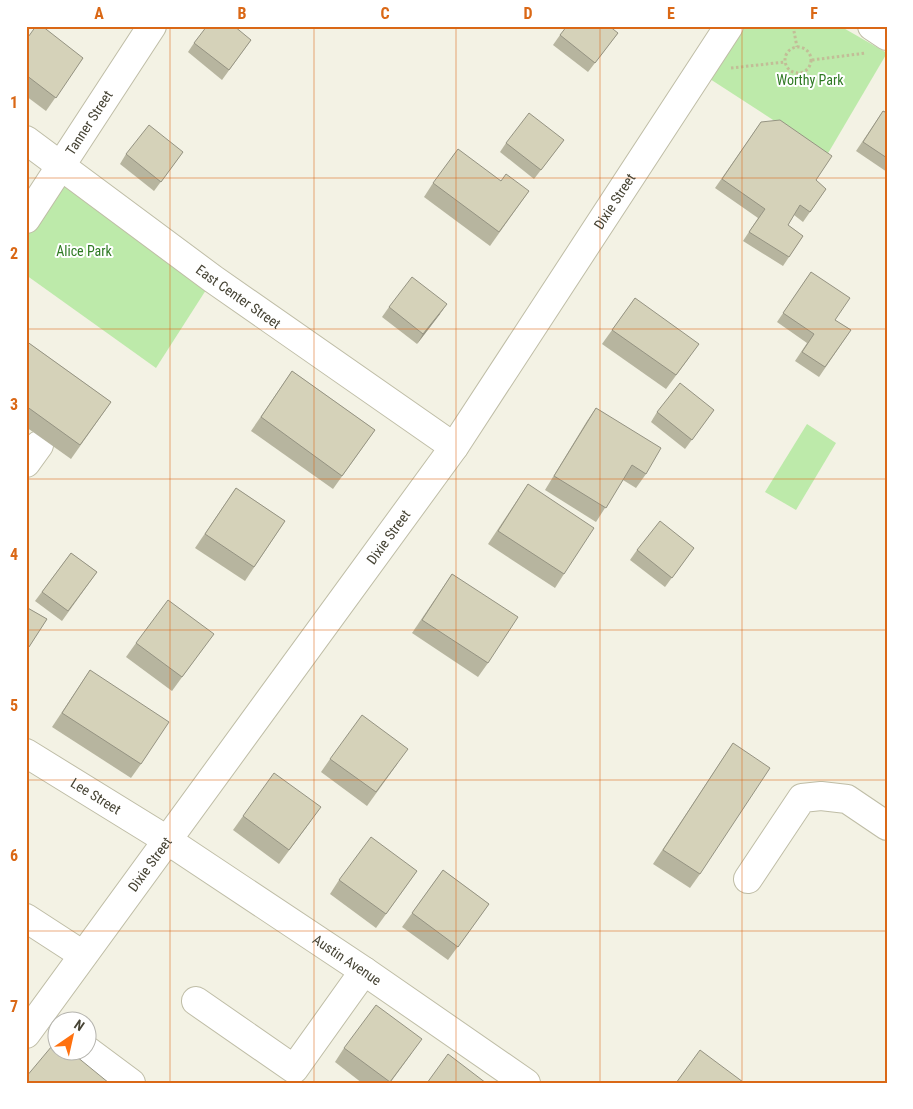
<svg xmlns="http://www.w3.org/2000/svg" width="913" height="1109" viewBox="0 0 913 1109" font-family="'Roboto Condensed',sans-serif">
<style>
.green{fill:#bdeaaa}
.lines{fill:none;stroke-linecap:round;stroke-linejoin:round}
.minor-casing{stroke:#bfbda6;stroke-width:30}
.path{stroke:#c2bd97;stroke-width:3;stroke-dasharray:2.5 2.5;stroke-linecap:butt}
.minor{stroke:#fff;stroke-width:28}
.wall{fill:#b7b59f}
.shaded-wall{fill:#959382}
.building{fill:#d5d2b9;stroke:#959382}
.grid{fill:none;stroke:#da6816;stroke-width:1;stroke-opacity:0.55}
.labels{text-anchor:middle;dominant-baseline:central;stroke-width:4;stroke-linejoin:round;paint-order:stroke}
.park-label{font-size:14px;fill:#2f7a24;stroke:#fff}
.street-label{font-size:14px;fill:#464334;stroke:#fff}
.neatline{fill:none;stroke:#da6816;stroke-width:2}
.grid-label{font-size:16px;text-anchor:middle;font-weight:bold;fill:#da6816}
</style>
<rect width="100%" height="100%" fill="#f3f2e4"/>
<g class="green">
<polygon points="743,26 840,26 887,53 827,155 710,79"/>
<polygon points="61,167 213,279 156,368 26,275 26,219"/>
<polygon points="807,424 836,443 796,510 765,492"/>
</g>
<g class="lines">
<g class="minor-casing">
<g id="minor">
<polyline points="872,26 887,36"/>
<path id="s1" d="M26,140L213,279L454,447"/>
<path id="s2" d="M26,219L152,26"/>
<polyline points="26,463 39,445"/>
<path id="s3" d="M26,753L167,840L364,971L526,1083"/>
<polyline points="748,879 802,798 821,796 847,799 887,826"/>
<polyline points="26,918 83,955"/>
<polyline points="196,1001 294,1069 364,971"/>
<path id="s4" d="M26,1034L454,447L729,26"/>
<polyline points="88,1051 131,1083"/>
</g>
</g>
<g class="path">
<polyline points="793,26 797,47"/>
<circle cx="798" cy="60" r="13"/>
<polyline points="812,60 866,53"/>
<polyline points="731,68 785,62"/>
</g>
<use href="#minor" class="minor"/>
</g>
<g class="wall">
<polygon points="618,33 588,72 553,45 560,35"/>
<polygon points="26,40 83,58 46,111 26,96"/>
<polygon points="251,40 222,80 188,52 194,43"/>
<polygon points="883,111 887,113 887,172 856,151"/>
<polygon points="761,122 816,180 826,189 803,222 794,215 788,225 803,236 783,266 743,241 758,218 715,188"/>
<polygon points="564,140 534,179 500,152 506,143"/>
<polygon points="183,152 154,191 120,164 126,154"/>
<polygon points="501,181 529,191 490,246 424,197 433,183"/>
<polygon points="811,272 835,320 851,330 819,377 795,361 807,343 777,322"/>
<polygon points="635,298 689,358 666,389 602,344"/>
<polygon points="389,307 440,314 417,344 382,317"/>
<polygon points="26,341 111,402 71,459 26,427"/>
<polygon points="292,371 375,430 333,489 251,431"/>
<polygon points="596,408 646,474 636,488 623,480 596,522 545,490 587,421"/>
<polygon points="714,410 685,449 651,422 657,412"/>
<polygon points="528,484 564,574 555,588 488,544"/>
<polygon points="236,488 285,521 245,581 195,548"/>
<polygon points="694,548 665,587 630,560 637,550"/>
<polygon points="71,553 97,572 62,621 35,601"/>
<polygon points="452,574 488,663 478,677 412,633"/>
<polygon points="26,607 47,619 26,651"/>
<polygon points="136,643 204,647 172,691 126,657"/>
<polygon points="90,670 141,764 131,778 52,727"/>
<polygon points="733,743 700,874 690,888 653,864"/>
<polygon points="330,759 398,763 367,806 321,772"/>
<polygon points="243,816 311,821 279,864 233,830"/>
<polygon points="443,870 489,904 448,960 402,927"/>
<polygon points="417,871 376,928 330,894 339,880"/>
<polygon points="344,1048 412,1053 390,1083 362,1083 335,1062"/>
</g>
<polygon class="shaded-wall" points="447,304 440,314 417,344 423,334"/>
<g class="building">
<polygon points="36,26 42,26 83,58 56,98 26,75 26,40"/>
<polygon points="207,26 234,26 251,40 229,70 194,43"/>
<polygon points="567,26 609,26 618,33 595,63 560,35"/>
<polygon points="883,111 887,113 887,158 863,142"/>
<polygon points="529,113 564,140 541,170 506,143"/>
<polygon points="780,120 832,156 816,180 826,189 810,212 800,205 788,225 803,236 789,257 749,232 765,209 722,179 761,122"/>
<polygon points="149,125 183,152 161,182 126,154"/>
<polygon points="458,149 501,181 506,174 529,191 499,232 433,183"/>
<polygon points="811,272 850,298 835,320 851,330 825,367 802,352 814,334 783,313"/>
<polygon points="412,277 447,304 423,334 389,307"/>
<polygon points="635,298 699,344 676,375 612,330"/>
<polygon points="26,341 111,402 80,445 26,406"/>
<polygon points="292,371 375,430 342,476 261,417"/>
<polygon points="680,383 714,410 692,440 657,412"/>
<polygon points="596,408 661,448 646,474 632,465 606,508 554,476"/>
<polygon points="528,484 594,528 564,574 498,531"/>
<polygon points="236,488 285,521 254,567 205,534"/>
<polygon points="660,521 694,548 672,578 637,550"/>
<polygon points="71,553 97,572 68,611 42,592"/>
<polygon points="452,574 518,617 488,663 422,620"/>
<polygon points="168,600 214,634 182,677 136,643"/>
<polygon points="26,607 47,619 29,647 26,645"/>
<polygon points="90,670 169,722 141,764 62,713"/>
<polygon points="362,715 408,749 376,792 330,759"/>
<polygon points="733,743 770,768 700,874 663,850"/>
<polygon points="274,773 321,807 289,850 243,816"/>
<polygon points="371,837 417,871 386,914 339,880"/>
<polygon points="443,870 489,904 458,947 412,913"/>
<polygon points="376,1005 422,1039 390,1082 344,1048"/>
<polygon points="57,1040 58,1052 71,1052 109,1083 26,1083 26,1077"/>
<polygon points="700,1050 743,1082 743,1083 676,1083"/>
<polygon points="448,1054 486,1083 427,1083"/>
</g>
<path class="grid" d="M170,26V1083M314,26V1083M456,26V1083M600,26V1083M742,26V1083M26,178H887M26,329H887M26,479H887M26,630H887M26,780H887M26,931H887"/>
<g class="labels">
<g class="park-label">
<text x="810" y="80">Worthy Park</text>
<text x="84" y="251">Alice Park</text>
</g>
<g class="street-label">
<text stroke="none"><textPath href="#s2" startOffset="115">Tanner Street</textPath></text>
<text stroke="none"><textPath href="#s4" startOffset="1020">Dixie Street</textPath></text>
<text stroke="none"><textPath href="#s1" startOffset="264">East Center Street</textPath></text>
<text stroke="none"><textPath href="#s4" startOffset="615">Dixie Street</textPath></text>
<text stroke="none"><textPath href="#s3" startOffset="82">Lee Street</textPath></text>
<text stroke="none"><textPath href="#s4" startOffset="210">Dixie Street</textPath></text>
<text stroke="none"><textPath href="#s3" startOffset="382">Austin Avenue</textPath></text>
</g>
</g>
<rect width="913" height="1109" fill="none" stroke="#ffffff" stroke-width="55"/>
<g transform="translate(72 1036) rotate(34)"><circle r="24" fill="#ffffff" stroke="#b5b4ae"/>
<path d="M0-4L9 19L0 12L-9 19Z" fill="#ff710f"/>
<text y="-8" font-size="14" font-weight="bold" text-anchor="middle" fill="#464334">N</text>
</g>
<rect x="28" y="28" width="858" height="1054" class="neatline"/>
<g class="grid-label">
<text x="99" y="19">A</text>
<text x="242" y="19">B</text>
<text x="385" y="19">C</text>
<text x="528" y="19">D</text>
<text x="671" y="19">E</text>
<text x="814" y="19">F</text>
<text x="14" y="108">1</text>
<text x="14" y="259">2</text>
<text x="14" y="410">3</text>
<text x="14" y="560">4</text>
<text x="14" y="711">5</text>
<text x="14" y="861">6</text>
<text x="14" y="1012">7</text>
</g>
</svg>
